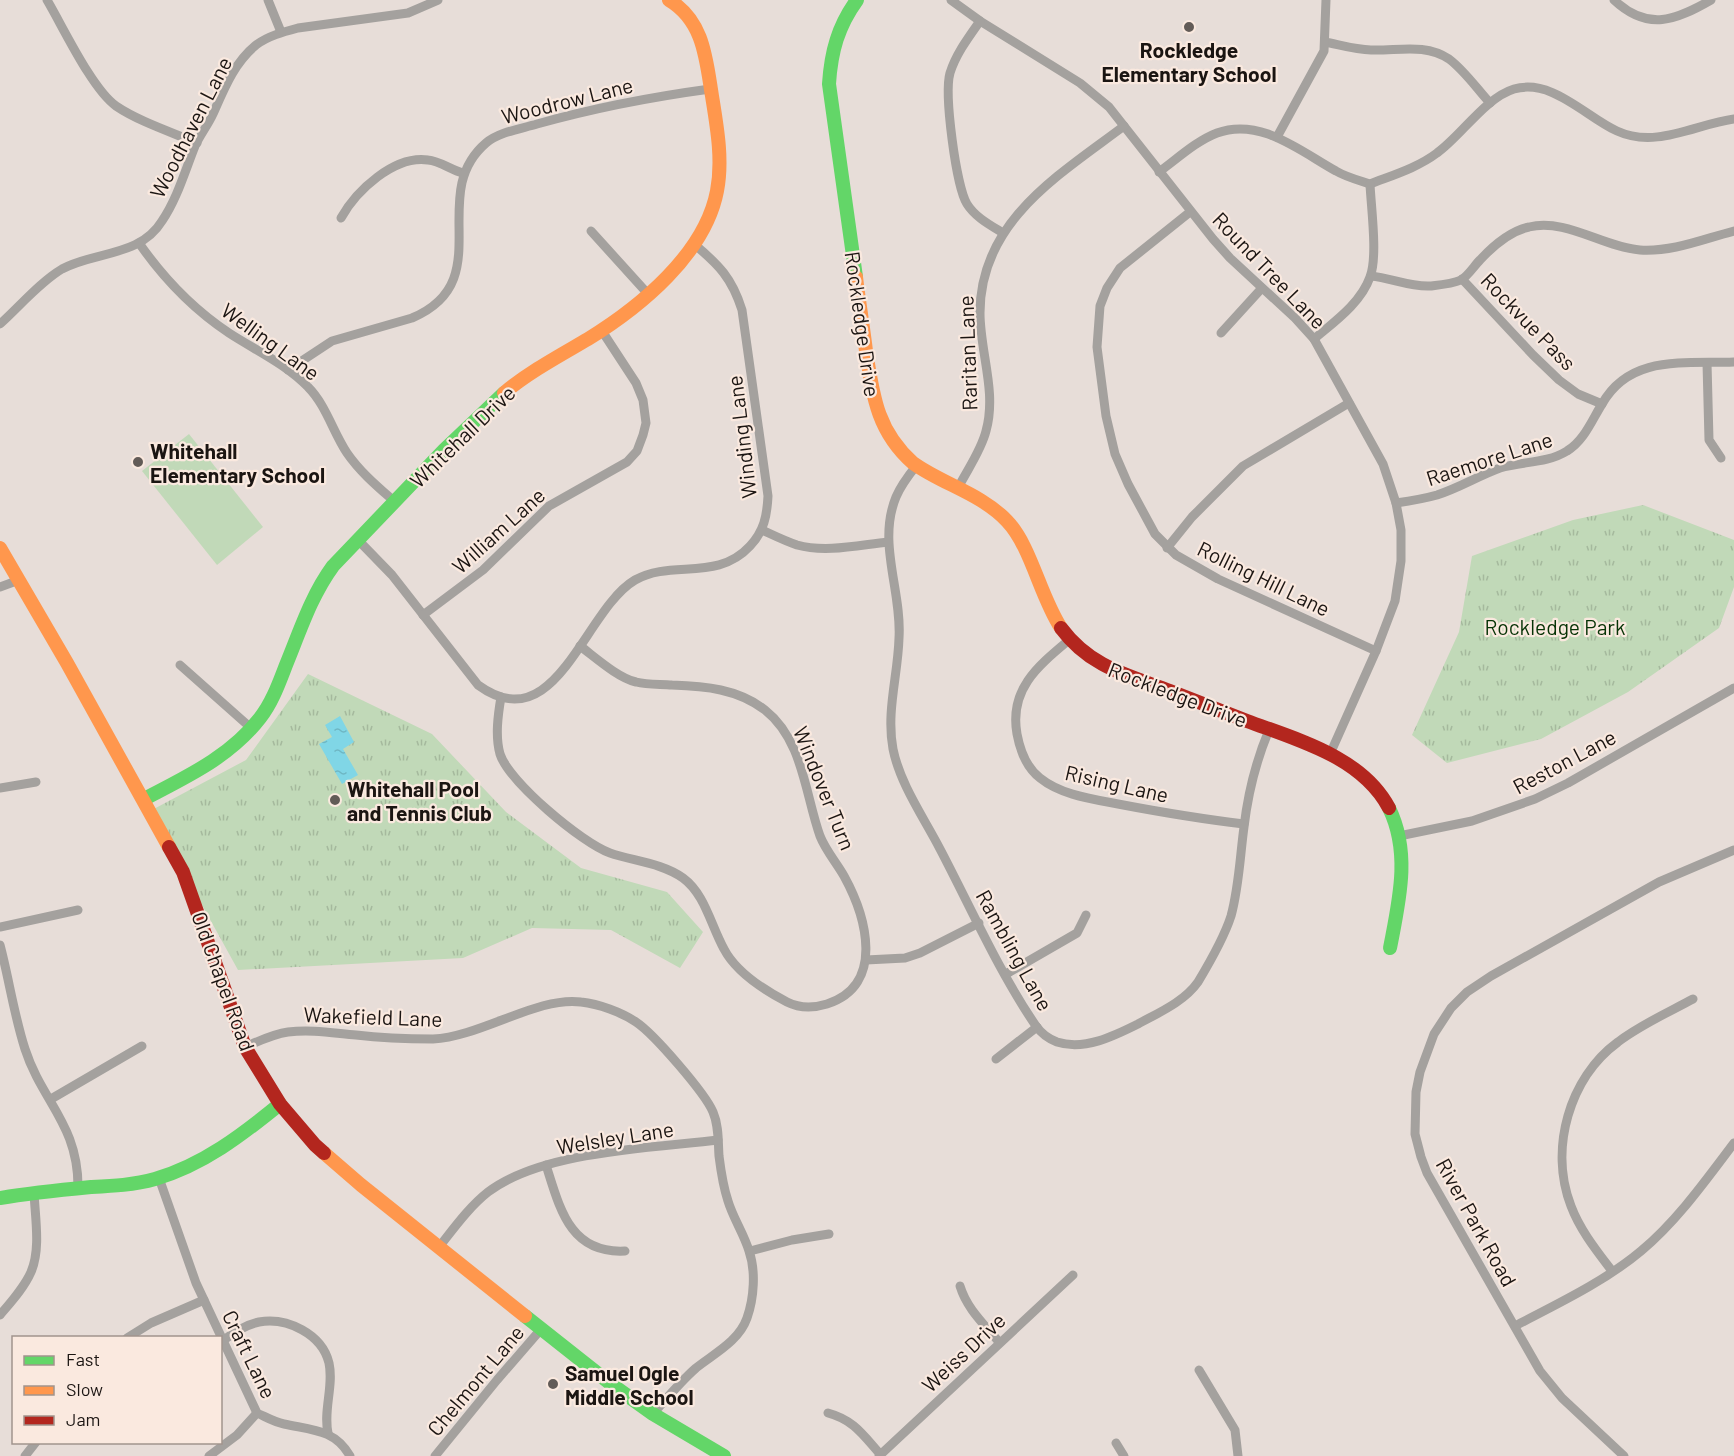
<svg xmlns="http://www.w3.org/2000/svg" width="1734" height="1456" viewBox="0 0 1734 1456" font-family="Barlow,sans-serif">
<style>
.grass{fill:#c1d9b8}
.park{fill:url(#park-tufts)}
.water{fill:url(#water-ripples)}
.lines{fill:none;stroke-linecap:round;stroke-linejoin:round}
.street{stroke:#a4a19e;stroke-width:9}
.fast{stroke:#63d668;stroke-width:14}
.slow{stroke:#ff974d;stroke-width:14}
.jam{stroke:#b3261e;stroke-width:14}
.poi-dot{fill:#625b57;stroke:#fae9df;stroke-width:2}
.labels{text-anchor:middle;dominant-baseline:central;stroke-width:4.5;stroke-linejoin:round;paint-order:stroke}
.poi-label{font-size:21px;font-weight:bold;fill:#1b1512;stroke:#fae9df;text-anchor:start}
.street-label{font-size:21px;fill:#1b1512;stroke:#fae9df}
.park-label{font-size:21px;fill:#063305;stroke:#fae9df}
</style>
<defs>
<pattern id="park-tufts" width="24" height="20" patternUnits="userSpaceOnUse" patternTransform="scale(1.5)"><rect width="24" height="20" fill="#c1d9b8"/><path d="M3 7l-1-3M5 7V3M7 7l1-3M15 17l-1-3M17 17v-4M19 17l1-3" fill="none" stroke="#a5b99d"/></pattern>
<pattern id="water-ripples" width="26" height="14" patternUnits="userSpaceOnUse" patternTransform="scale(1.5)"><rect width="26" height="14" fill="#80d6e6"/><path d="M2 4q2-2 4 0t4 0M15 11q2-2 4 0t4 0" fill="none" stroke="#6eb7c4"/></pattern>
</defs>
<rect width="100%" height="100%" fill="#e7ddd8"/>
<polygon class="grass" points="189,434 263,527 217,565 142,471"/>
<g class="park">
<polygon points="1643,505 1734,540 1734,587 1719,628 1628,692 1541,739 1447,763 1412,735 1459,632 1472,556 1573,520"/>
<polygon points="308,674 432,734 506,812 581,868 667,892 703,932 680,968 611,930 532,928 463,958 238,970 150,811 246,760"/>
</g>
<polygon class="water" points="340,716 354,742 343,749 358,775 342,784 319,744 332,737 325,725"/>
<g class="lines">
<g class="street">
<path d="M47,0C63,27 92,89 116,106C138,121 171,132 197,143"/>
<polyline points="268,0 281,32"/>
<polyline points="951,0 980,21 1080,83 1109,107 1213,239 1230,258 1295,318 1314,339 1383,464 1396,503 1401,530 1401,561 1395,601 1376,651 1330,754"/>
<path d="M1614,0C1648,32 1676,20 1711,0"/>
<path d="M980,21C968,38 956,54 950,73C944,94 956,186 967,204C975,217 990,225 1003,233"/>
<path d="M1325,42C1340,45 1356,50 1371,50C1398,51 1425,43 1449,59C1465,71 1477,89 1490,103"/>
<polyline points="1277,137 1324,51 1326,0"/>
<path d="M1159,172C1177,159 1196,141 1217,133C1260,117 1300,151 1336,171C1346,177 1358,180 1370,184C1393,175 1417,168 1437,153C1461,136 1485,98 1514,89C1552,78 1586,117 1617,131C1656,149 1696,124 1734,119"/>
<polyline points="1190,212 1120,268 1107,288 1100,306 1097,347 1106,416 1115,454 1128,484 1155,534 1176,555 1218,579 1376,651"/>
<path d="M341,218C356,191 394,155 428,160C440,161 451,170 463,173"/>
<polyline points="591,231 648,294"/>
<path d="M139,243C164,279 193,309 229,333C255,350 286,364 308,387C326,405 333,432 347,453C360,472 378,487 395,502"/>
<path d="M1371,276C1391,278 1410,287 1430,286C1439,285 1452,284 1461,280C1468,276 1474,266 1480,260C1493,246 1510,231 1529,227C1566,218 1603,247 1640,250C1673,252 1703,239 1734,231"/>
<polyline points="1462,279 1533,355 1559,380 1578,394 1602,404"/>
<path d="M0,324C19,307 40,282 62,269C95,251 140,257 162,221C177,199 185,171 195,146C200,135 208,125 213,114C224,89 234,63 256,45C268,36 283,32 298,28L408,13L438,0"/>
<polyline points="1221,333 1262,288"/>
<path d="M1314,339C1334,322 1361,303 1370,277C1378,257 1371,207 1370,184"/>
<polyline points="1707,363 1709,440 1721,458"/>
<path d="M288,370L332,341L412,318C500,281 425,195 486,143C499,132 520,129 537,124C594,108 651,97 710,89"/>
<path d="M916,466C908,476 901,485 896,497C877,543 902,591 899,638C898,675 886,712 893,749C900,784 924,818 940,849C971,908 999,972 1036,1026C1041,1033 1049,1039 1057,1042C1084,1051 1114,1036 1138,1024C1158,1013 1184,1002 1198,982C1210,962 1224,938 1231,916C1239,887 1240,856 1244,827C1248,793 1256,761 1269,730"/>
<path d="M958,488C967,470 981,451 986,431C997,392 980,352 980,313C980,221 1059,175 1124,126"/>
<path d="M1396,503C1410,501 1423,499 1437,495C1459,488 1478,476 1500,468C1522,461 1546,464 1567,451C1584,441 1592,420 1602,404C1630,354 1685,364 1734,362"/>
<path d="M762,530C773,535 785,541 797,545C826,553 859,545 888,542"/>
<path d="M358,540L392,575L478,685C556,742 584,610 635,580C672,559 717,582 750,546C764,531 767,516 768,496L742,310C732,278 719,265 694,244"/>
<polyline points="1167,548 1192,517 1243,466 1349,403"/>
<polyline points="0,587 19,580"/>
<polyline points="423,615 483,570 549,506 627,462 637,451 643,435 646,423 643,400 636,383 602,331"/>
<path d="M1069,640C1038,666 1009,689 1017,734C1020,750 1027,768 1040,778C1061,795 1092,799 1118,804C1160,812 1202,819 1244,824"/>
<polyline points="180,665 251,728"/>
<path d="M501,697C498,715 495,736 500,754C509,782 582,843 610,853C633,861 662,863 683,878C705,894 711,926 724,949C736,972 764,990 787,1002C799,1008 814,1008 827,1004C886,985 866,916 844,876C836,862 826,851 820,836C805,794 803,740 765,710C738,689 705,686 672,685C660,684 648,685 636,682C618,678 595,657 580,646"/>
<polyline points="0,788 36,782"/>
<polyline points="1399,836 1472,821 1535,799 1568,783 1734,688"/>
<polyline points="0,927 78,910"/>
<path d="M0,945C9,979 14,1015 25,1049C42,1102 79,1125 78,1189"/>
<polyline points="866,960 905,958 920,953 979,923"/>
<polyline points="1006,974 1077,933 1086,915"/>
<path d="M245,1047C259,1041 273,1034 288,1032C311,1029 333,1033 356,1035C381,1038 407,1039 433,1039C480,1037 538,996 581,1002C599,1004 621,1012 636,1022C654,1034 705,1093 713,1112C719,1126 718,1141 719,1156C721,1172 723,1186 728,1201C733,1218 744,1234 749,1251C756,1271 754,1298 747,1318C739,1341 715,1353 696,1368C680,1382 667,1398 653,1414"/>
<polyline points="996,1059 1037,1027"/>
<polyline points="51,1099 142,1046"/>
<path d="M546,1165C560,1209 570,1254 625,1251"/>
<path d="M159,1178L196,1283L257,1413C266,1417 274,1422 284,1424C311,1430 335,1429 350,1456"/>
<path d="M439,1247C454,1228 469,1207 488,1192C542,1151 651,1148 718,1140"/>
<polyline points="750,1251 792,1240 829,1234"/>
<path d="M1612,1271C1596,1250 1580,1230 1571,1206C1549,1149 1569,1078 1618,1042C1640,1025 1669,1012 1693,999"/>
<path d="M960,1286C967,1309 984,1324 999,1342"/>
<path d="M0,1315C11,1302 24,1288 31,1272C41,1249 35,1217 34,1192"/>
<path d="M1515,1326C1557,1304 1604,1282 1641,1251C1677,1221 1706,1180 1734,1143"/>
<polyline points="127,1338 151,1323 204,1300"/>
<path d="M222,1341C234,1333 245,1325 259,1322C287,1317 322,1334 329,1363C334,1386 323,1410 328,1433"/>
<polyline points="1199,1370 1235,1430 1238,1456"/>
<path d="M828,1413C854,1420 863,1435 880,1454"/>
<polyline points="1116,1443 1124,1456"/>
<polyline points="25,1456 36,1442"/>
<polyline points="209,1456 237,1435 257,1413"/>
<polyline points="435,1456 497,1380 542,1328"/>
<polyline points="879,1456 1073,1275"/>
<polyline points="1624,1456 1562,1398 1540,1371 1427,1173 1421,1157 1415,1134 1416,1092 1420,1072 1434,1034 1451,1008 1467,992 1491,976 1659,882 1734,850"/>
</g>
<g class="fast">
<path d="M856,277L829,84C831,52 838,26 857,0"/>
<path d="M144,799C186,777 230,757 260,718C272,703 279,683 286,665C300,631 311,596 333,566L444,450L504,393"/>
<path d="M1389,808C1411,853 1399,901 1390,948"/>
<path d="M0,1198C30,1193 60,1190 91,1187C112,1186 134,1185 155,1179C203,1165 242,1135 280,1104"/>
<polyline points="525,1316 611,1384 653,1414 724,1456"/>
</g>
<g class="slow">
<path d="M856,277C859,302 863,326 866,351C873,396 877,431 913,463C942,484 982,494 1007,521C1031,546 1040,596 1061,628"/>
<path d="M504,393C529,372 559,356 588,339C640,307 705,254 717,191C723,160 717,127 712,96C706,59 704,21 669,0"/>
<polyline points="0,548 67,663 169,847"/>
<polyline points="324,1153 361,1185 525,1316"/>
</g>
<g class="jam">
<path d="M1061,628C1090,667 1127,675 1170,691C1196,701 1222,711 1247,721C1298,740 1362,757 1389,808"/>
<polyline points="169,847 183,872 245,1047 280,1104 315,1145 324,1153"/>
</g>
</g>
<g class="poi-dot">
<circle cx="1189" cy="27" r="6"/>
<circle cx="138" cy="462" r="6"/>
<circle cx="335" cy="800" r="6"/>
<circle cx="553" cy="1384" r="6"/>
</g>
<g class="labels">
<g class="poi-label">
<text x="1189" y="49" text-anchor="middle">Rockledge<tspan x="1189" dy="24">Elementary School</tspan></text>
<text x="150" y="450">Whitehall<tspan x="150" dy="24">Elementary School</tspan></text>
<text x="347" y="788">Whitehall Pool<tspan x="347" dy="24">and Tennis Club</tspan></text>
<text x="565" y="1372">Samuel Ogle<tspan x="565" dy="24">Middle School</tspan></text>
</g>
<g class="street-label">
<text transform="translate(567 100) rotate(-14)">Woodrow Lane</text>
<text transform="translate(190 127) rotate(-63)">Woodhaven Lane</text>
<text transform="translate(1270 270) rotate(46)">Round Tree Lane</text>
<text transform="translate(1529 321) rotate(46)">Rockvue Pass</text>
<text transform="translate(863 324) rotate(82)">Rockledge Drive</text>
<text transform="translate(271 341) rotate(36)">Welling Lane</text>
<text transform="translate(967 353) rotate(-92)">Raritan Lane</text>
<text transform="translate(462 436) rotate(-44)">Whitehall Drive</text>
<text transform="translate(741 437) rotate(-97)">Winding Lane</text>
<text transform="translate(1489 458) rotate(-18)">Raemore Lane</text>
<text transform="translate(498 530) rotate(-42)">William Lane</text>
<text transform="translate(1264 578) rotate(26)">Rolling Hill Lane</text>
<text transform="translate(1178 694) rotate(21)">Rockledge Drive</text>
<text transform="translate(1564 761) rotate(-28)">Reston Lane</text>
<text transform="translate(1117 783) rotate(13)">Rising Lane</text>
<text transform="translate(825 788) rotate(68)">Windover Turn</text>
<text transform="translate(1015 950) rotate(61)">Rambling Lane</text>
<text transform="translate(224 981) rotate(70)">Old Chapel Road</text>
<text transform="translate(373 1016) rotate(2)">Wakefield Lane</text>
<text transform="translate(615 1137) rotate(-9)">Welsley Lane</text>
<text transform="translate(1477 1222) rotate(61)">River Park Road</text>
<text transform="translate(963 1352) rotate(-43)">Weiss Drive</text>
<text transform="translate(250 1354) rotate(64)">Craft Lane</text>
<text transform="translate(475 1380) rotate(-50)">Chelmont Lane</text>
</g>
<g class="park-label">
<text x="1555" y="626">Rockledge Park</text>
</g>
</g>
<rect x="12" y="1336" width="210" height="108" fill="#fae9df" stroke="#a1948d" stroke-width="1.5"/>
<rect x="24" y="1356" width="30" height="9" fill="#63d668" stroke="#a1948d" stroke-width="1.5"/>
<text x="66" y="1366" font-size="18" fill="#1b1512">Fast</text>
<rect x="24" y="1386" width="30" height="9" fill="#ff974d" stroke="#a1948d" stroke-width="1.5"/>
<text x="66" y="1396" font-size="18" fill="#1b1512">Slow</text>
<rect x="24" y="1416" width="30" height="9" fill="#b3261e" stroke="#a1948d" stroke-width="1.5"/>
<text x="66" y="1426" font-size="18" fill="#1b1512">Jam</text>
</svg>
